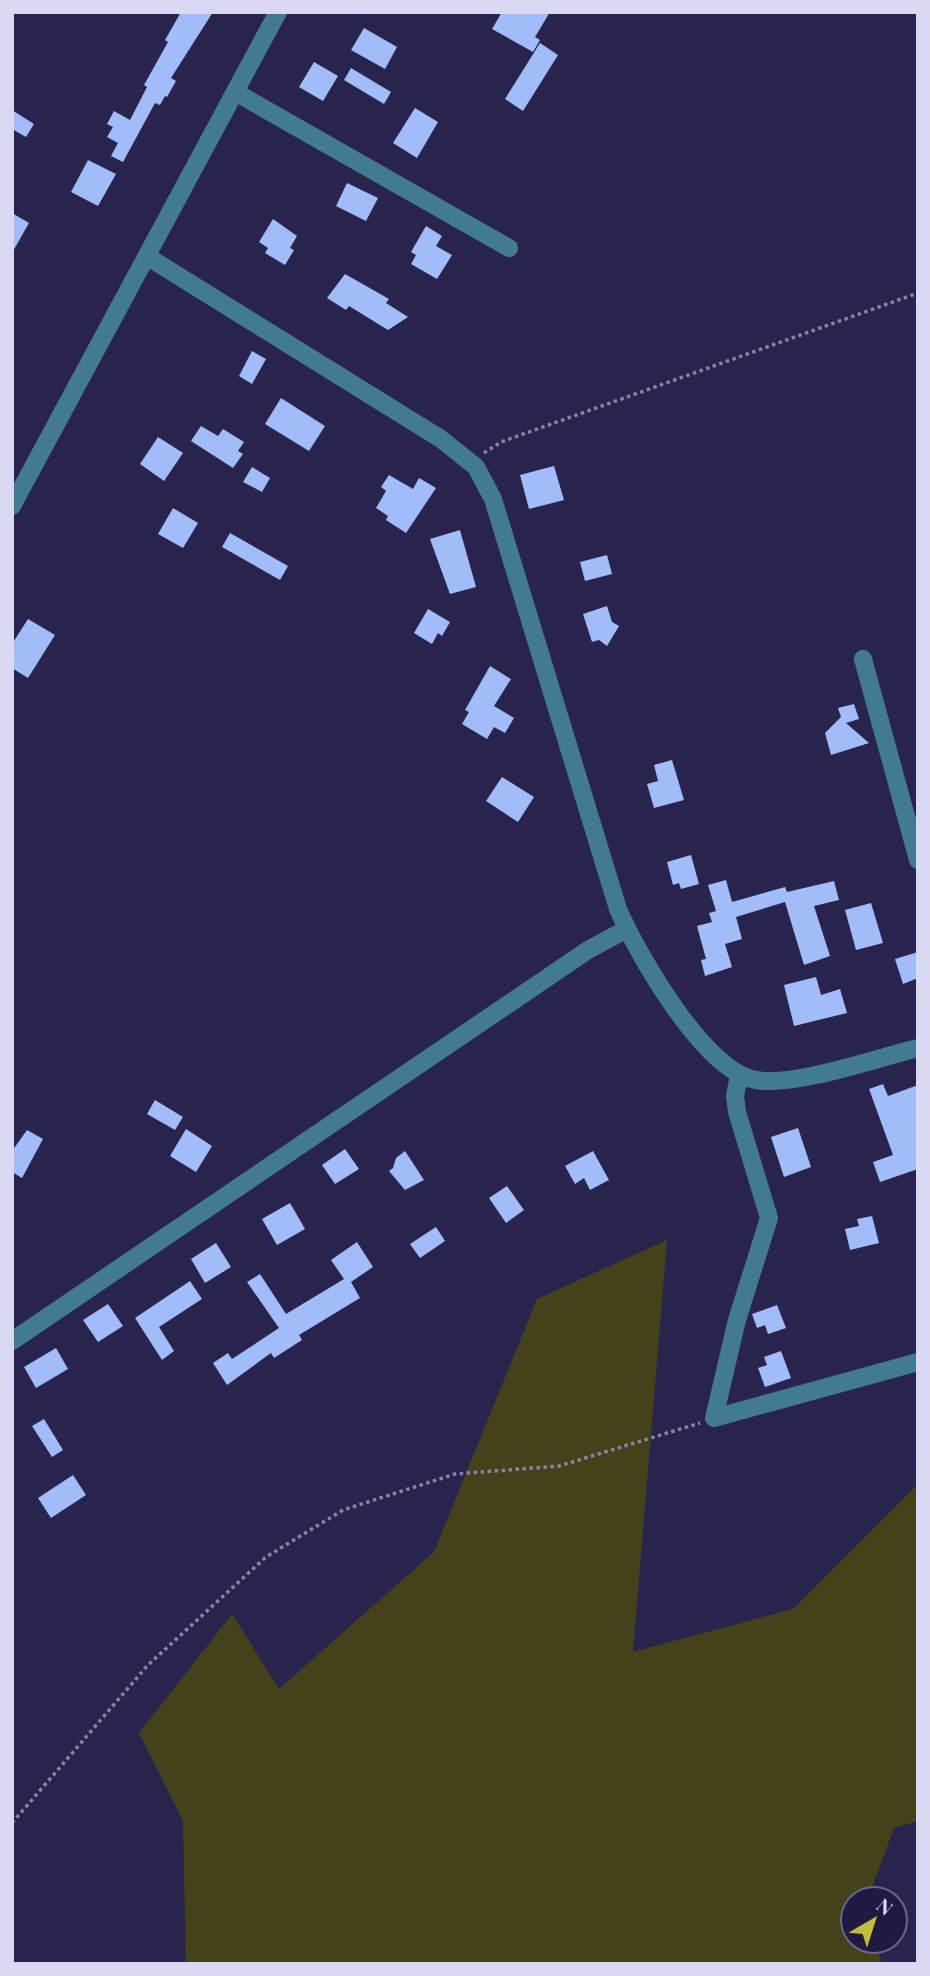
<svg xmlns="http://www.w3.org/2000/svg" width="930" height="1976" viewBox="0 0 930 1976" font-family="'Playfair Display',serif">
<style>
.green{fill:#44421b}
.building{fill:#a2bcfa}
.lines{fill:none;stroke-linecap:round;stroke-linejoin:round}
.path{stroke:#8784a6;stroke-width:3.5;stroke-dasharray:3.5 3.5;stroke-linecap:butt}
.minor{stroke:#427a91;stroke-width:18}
</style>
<rect width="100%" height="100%" fill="#29244d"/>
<polygon class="green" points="667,1240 633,1652 793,1609 918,1484 918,1821 894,1828 868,1899 853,1899 853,1941 875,1941 882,1964 186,1964 183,1821 139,1733 232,1614 279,1689 434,1552 537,1299"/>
<g class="building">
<polygon points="181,12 213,12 171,78 176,81 167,97 165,96 160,105 155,103 123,162 111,156 118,143 107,137 113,127 107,124 114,111 130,120 147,87 144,85 168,42 165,40"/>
<polygon points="502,12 550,12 535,37 540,40 533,52 492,29"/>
<polygon points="364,28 397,47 385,69 351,50"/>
<polygon points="540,43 558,55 523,111 505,99"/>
<polygon points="314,62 338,76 323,101 299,87"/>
<polygon points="351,68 391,92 384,104 344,80"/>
<polygon points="415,108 438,122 417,158 393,143"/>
<polygon points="12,110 34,124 26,137 12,129"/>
<polygon points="88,160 116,174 98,206 71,192"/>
<polygon points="347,183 378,198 366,221 336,206"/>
<polygon points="12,213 29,223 12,253"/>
<polygon points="273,219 297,236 290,248 294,250 285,265 265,253 268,248 259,242"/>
<polygon points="426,226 442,236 436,246 452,255 437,279 411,264 416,255 411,252"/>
<polygon points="345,274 389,299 386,303 408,317 388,330 349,306 346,310 327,298"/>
<polygon points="252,351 266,359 252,384 239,376"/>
<polygon points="281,398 325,426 309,451 265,424"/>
<polygon points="201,426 218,436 223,429 244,442 238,451 243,454 233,468 191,441"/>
<polygon points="158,437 183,453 164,481 140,464"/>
<polygon points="554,466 564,500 529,509 520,475"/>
<polygon points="252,467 270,478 262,492 243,482"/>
<polygon points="389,475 413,489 419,478 436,488 406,533 386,520 388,516 376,508 386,491 381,487"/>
<polygon points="173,508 198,523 183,548 158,534"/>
<polygon points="460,530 476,587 450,594 430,539"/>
<polygon points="230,533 288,566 280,580 222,547"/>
<polygon points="607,555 612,574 585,581 580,562"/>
<polygon points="607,606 612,622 619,626 607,646 599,640 592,642 583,614"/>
<polygon points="428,609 450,622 442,636 438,633 432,644 414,633"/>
<polygon points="28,619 55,635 28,678 12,668 12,644"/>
<polygon points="490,666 511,679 494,706 514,718 505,733 494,727 487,739 462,724 469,712 465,710"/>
<polygon points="854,704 859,719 846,723 869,743 831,755 825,733 841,717 838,708"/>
<polygon points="672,760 684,800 654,808 647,784 658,781 654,765"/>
<polygon points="502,777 534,797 518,822 486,801"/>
<polygon points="691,855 699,884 681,889 679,883 673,885 667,862"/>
<polygon points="726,880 732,902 785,887 787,892 834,881 839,900 814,906 830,956 804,965 785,902 736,917 742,939 725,944 732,967 705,976 701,960 706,959 697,926 712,922 709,913 716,911 708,885"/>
<polygon points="871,903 883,943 856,950 845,910"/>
<polygon points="918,952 918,978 903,984 895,959"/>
<polygon points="816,977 821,995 840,989 847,1013 794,1026 784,985"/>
<polygon points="883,1084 888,1096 918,1085 918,1169 880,1182 873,1162 893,1155 869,1089"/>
<polygon points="155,1100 183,1117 175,1130 147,1114"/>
<polygon points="798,1128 811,1167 784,1177 771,1137"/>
<polygon points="186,1129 212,1146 196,1172 170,1156"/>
<polygon points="27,1130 43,1139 22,1178 12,1172 12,1151"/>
<polygon points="345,1149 359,1169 335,1184 322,1165"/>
<polygon points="405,1151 424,1180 405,1190 389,1171 393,1168 396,1158"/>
<polygon points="593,1151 609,1180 590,1190 584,1178 575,1184 565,1166"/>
<polygon points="507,1186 524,1210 506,1223 489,1198"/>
<polygon points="290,1203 305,1229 277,1245 262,1219"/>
<polygon points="872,1216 879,1243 850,1250 845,1229 859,1226 857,1219"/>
<polygon points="436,1227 445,1241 420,1258 410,1244"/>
<polygon points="357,1242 373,1267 351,1282 360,1298 299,1335 302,1340 274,1358 271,1353 227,1385 213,1363 228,1353 232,1359 279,1328 247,1282 260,1274 286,1314 344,1279 331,1260"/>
<polygon points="216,1243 231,1267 205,1283 191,1259"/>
<polygon points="190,1281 202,1299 159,1327 174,1351 162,1360 135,1318"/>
<polygon points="108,1304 123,1326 98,1342 83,1320"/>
<polygon points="777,1305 786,1328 768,1334 765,1325 757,1328 752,1314"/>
<polygon points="56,1348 68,1369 36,1388 24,1367"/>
<polygon points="781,1351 791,1378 765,1387 758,1368 767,1365 764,1357"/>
<polygon points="44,1419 63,1450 52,1457 32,1426"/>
<polygon points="73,1475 86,1495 51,1518 38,1498"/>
</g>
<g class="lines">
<g class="path">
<polyline points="484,453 501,442 918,293"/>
<polyline points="12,1823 148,1665 266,1557 343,1510 455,1474 559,1466 700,1423"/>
</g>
<g class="minor">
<polyline points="235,92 509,248"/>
<path d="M148,257L441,439L476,467L493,499L618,909C638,955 705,1072 756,1080C795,1087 877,1058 918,1048"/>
<polyline points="12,506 278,12"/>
<polyline points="863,659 918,860"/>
<polyline points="739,1075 735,1096 737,1112 769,1218 737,1320 714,1418 918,1362"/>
<polyline points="12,1341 588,950 627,929"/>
</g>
</g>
<rect width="930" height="1976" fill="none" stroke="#dad9f4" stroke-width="28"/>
<g transform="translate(874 1920) rotate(39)"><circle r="33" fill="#201a42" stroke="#6a6689" stroke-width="2"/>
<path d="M0-5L12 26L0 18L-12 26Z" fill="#c3bd3e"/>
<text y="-10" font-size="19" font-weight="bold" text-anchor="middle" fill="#dad9f4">N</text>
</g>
</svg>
